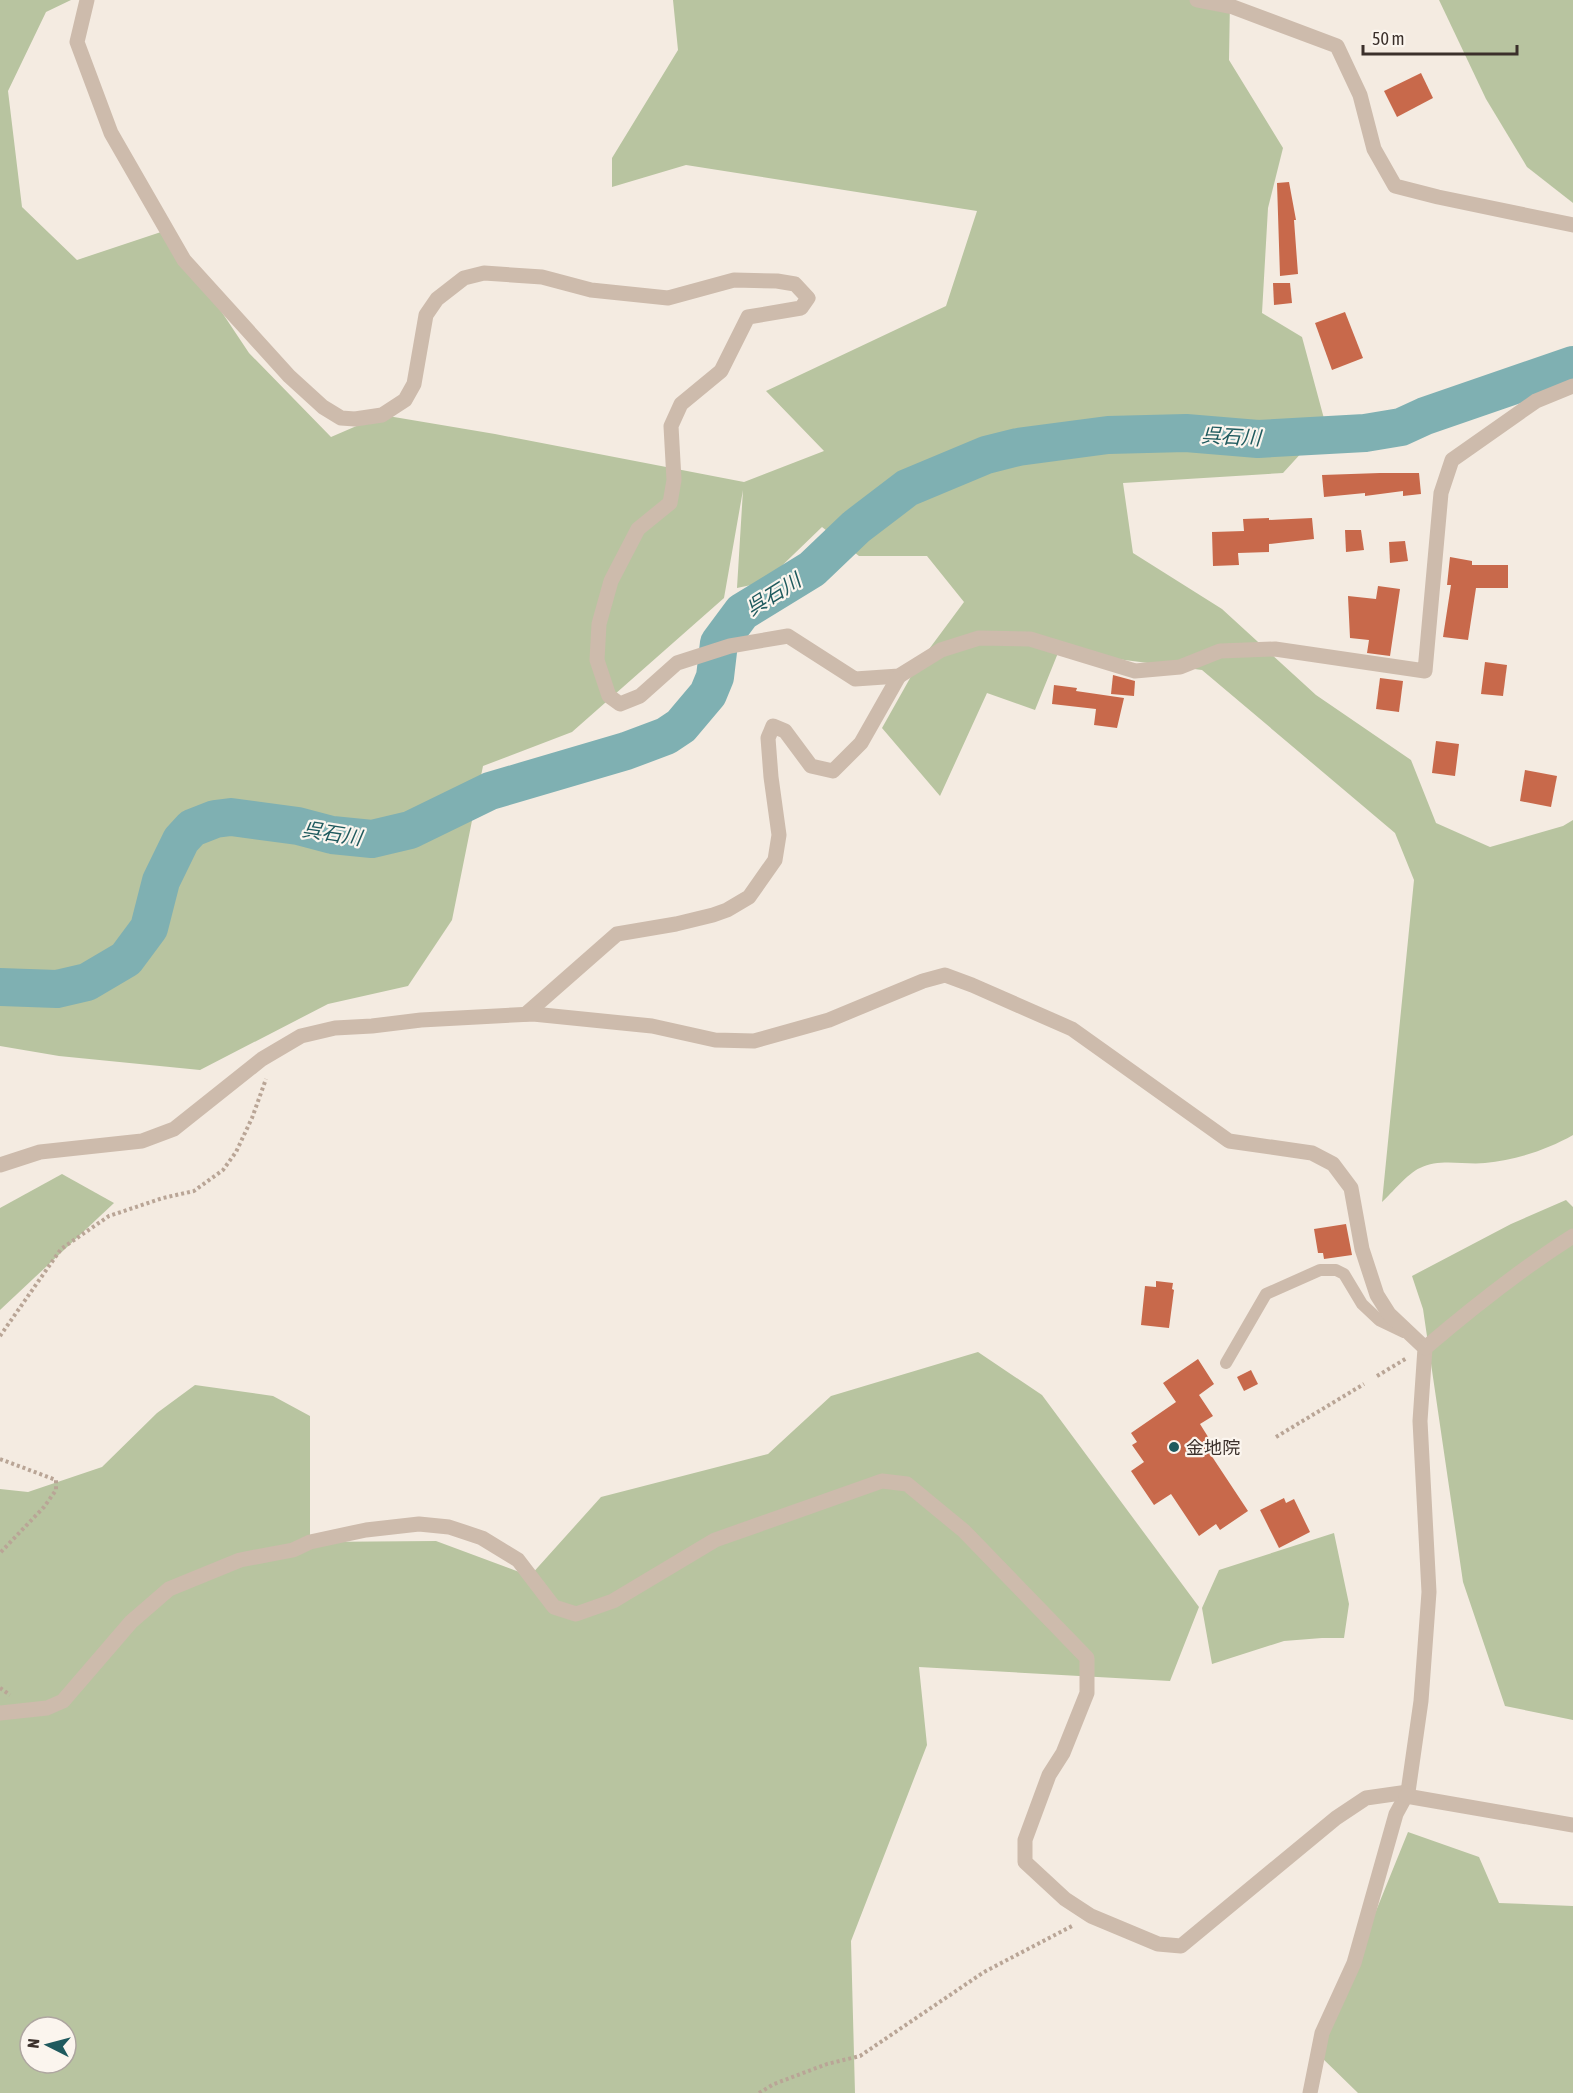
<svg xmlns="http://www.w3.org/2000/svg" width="1573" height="2093" viewBox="0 0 1573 2093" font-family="'Asap Condensed','Noto Sans JP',sans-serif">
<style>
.green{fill:#b8c4a0;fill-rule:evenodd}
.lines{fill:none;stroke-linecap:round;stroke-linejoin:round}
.river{stroke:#7fb0b2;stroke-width:38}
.building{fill:#c8694b}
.path{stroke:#b9a596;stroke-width:4;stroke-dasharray:3 3;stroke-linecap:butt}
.lane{stroke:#cdbbac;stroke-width:12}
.street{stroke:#cdbbac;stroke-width:15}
.poi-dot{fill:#1f5a5e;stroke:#fbf5ee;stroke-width:2}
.labels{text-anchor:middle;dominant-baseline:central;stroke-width:4.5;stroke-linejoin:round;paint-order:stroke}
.poi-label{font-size:18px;fill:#3b302b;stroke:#fbf5ee;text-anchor:start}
.water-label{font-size:20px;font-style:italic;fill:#1f5a5e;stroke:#fbf5ee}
</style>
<rect width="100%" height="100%" fill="#f4ebe1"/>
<g class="green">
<path d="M0,0H71L46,12L8,91L22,207L77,260L167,230L249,353L331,437L382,415L495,434L744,482L824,451L766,391L946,306L977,211L686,165L612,187V158L678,50L673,0H1230L1229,60L1283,148L1268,208L1262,313L1302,337L1326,426L1283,473L1123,483L1133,553L1222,609L1316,695L1411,760L1436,823L1490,847L1563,826L1573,820V1135C1547,1150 1515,1160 1485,1163C1463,1165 1440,1158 1420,1168C1408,1173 1392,1193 1382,1202L1414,880L1395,833L1202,670L1117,659L1060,648L1035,710L987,693L940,796L882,728L918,664L964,602L927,556H859L822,527L765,582L737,588L743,490L724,598L572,732L483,766L452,920L408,986L328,1004L200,1070L59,1056L0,1046Z"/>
<polygon points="1439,0 1573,0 1573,203 1527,167 1486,99"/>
<polygon points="62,1174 114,1203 0,1310 0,1208"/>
<polygon points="1566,1200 1573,1207 1573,1720 1505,1706 1463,1582 1423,1309 1412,1276 1511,1224"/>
<path d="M978,1352L1042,1395L1199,1607L1170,1681L919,1667L927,1745L851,1941L855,2093H0V1489L28,1492L102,1467L157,1413L195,1385L273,1396L310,1416V1542L436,1541L530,1576L601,1497L768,1454L831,1396ZM30,2027H66V2063H30Z"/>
<polygon points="1334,1533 1349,1604 1344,1638 1322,1638 1284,1641 1212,1664 1202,1608 1219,1570"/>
<polygon points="1408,1832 1479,1857 1499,1903 1573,1906 1573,2093 1358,2093 1318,2054"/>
</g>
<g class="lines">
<polyline class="river" points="0,987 57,989 87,982 126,959 149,928 161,881 181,840 192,828 215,819 231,817 298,826 332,835 372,839 410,830 490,791 626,751 666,736 681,726 708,694 715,677 719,643 742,612 812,569 856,527 907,488 986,455 1018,447 1108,435 1186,433 1258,439 1365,433 1401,427 1425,416 1573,365"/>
</g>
<g class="building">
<polygon points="1421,73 1433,98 1397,117 1384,91"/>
<polygon points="1289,182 1296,220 1294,220 1298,274 1280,276 1277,183"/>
<polygon points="1273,283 1290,283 1292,303 1274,305"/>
<polygon points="1345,312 1363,358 1332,370 1315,323"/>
<polygon points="1380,473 1419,473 1421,494 1403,496 1403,491 1365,496 1365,493 1324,497 1322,475"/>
<polygon points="1269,518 1269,520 1312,518 1314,539 1269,544 1269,552 1238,553 1239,565 1213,566 1212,532 1244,531 1243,519"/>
<polygon points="1345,530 1361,530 1364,550 1346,552"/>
<polygon points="1405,541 1408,561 1390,563 1389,542"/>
<polygon points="1450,557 1472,561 1472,565 1508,565 1508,588 1476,588 1468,640 1443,637 1451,585 1447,585"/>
<polygon points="1378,586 1400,589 1390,656 1367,653 1369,640 1350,638 1348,596 1376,599"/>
<polygon points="1485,662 1507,665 1503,696 1481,694"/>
<polygon points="1113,675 1135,681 1134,696 1111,694"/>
<polygon points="1380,678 1403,681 1399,712 1376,709"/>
<polygon points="1054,685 1077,688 1076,691 1124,698 1117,728 1094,725 1096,709 1052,704"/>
<polygon points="1436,741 1459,744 1455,776 1432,773"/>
<polygon points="1525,770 1557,776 1551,807 1520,801"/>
<polygon points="1346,1224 1352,1255 1324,1259 1323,1253 1318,1253 1314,1229"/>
<polygon points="1156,1281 1173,1283 1172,1289 1174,1290 1169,1328 1141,1325 1145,1286 1156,1287"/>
<polygon points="1198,1359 1214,1384 1199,1395 1213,1416 1200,1424 1215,1448 1209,1452 1248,1511 1220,1530 1216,1524 1199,1536 1171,1494 1154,1505 1131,1471 1144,1462 1132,1445 1137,1442 1131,1433 1176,1402 1163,1383"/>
<polygon points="1251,1370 1258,1384 1244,1391 1237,1377"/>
<polygon points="1284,1498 1286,1503 1294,1499 1310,1532 1279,1548 1260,1510"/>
</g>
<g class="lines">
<g class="path">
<polyline points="0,1336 61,1249 109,1216 163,1198 194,1191 223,1170 236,1152 252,1118 266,1079"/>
<polyline points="1377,1376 1407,1358"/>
<polyline points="1276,1437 1364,1384"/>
<polyline points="0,1459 56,1480 56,1490 44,1507 0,1553"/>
<polyline points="0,1688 10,1695"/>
<polyline points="759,2093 774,2084 827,2064 860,2056 984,1972 1074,1925"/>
</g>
<polyline class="lane" points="1226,1363 1266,1294 1320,1270 1336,1270 1344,1274 1362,1304 1379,1320 1404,1332"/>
<g class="street">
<polyline points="87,0 77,42 111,133 184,260 289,376 323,407 341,418 355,419 382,415 405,400 414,384 426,315 437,299 464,278 484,273 542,277 591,290 668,298 734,280 777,281 795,284 808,298 801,308 748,317 721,371 681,404 671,426 674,480 670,503 638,529 611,581 599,624 597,660 609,696 620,704 640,696 677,663 730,646 788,636 855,679 899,676 941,650 979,638 1030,639 1135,671 1180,667 1220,651 1275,649 1425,671 1441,493 1452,460 1536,401 1573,386"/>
<polyline points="1197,0 1233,7 1337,46 1360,95 1374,149 1395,186 1438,197 1573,225"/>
<polyline points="526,1014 617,934 676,924 713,915 727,910 749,897 775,860 779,835 771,777 768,738 773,726 785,731 811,766 833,771 861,743 899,676"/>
<polyline points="0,1165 40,1152 142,1141 174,1129 262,1059 301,1036 335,1028 372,1026 421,1020 533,1014 652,1026 715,1040 754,1041 829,1020 923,981 945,975 972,985 1072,1029 1229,1141 1312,1153 1333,1164 1351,1188 1362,1249 1377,1295 1389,1314 1425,1348 1420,1421 1429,1592 1421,1701 1408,1792 1396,1814 1354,1963 1322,2033 1310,2093"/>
<path d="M1425,1348C1472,1308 1521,1269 1573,1236"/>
<polyline points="0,1713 47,1708 63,1701 131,1622 169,1589 240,1560 293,1550 310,1542 366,1530 419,1524 449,1527 482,1538 518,1560 554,1607 576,1614 613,1601 715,1540 882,1481 907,1484 964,1531 1087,1658 1087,1693 1063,1753 1049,1775 1025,1840 1025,1862 1065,1899 1091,1916 1158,1944 1181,1946 1336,1818 1366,1798 1408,1792"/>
<polyline points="1406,1796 1573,1825"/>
</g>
</g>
<circle class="poi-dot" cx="1174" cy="1447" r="6"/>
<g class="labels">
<g class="poi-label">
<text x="1186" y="1447">金地院</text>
</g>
<g class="water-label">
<text transform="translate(1231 436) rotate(3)">呉石川</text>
<text transform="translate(773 594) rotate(-32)">呉石川</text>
<text transform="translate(332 833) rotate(9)">呉石川</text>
</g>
</g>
<g transform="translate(48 2045) rotate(276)"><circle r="28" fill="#fbf5ee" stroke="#aea6a0" stroke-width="1.5"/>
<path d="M0-4.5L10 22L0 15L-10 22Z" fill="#1f5a5e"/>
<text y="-9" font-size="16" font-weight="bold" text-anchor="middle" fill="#3b302b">N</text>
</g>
<path d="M1363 45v9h154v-9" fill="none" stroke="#3b302b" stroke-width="3"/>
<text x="1372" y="45" font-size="18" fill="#3b302b" stroke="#fbf5ee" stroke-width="4.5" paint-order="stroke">50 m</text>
</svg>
